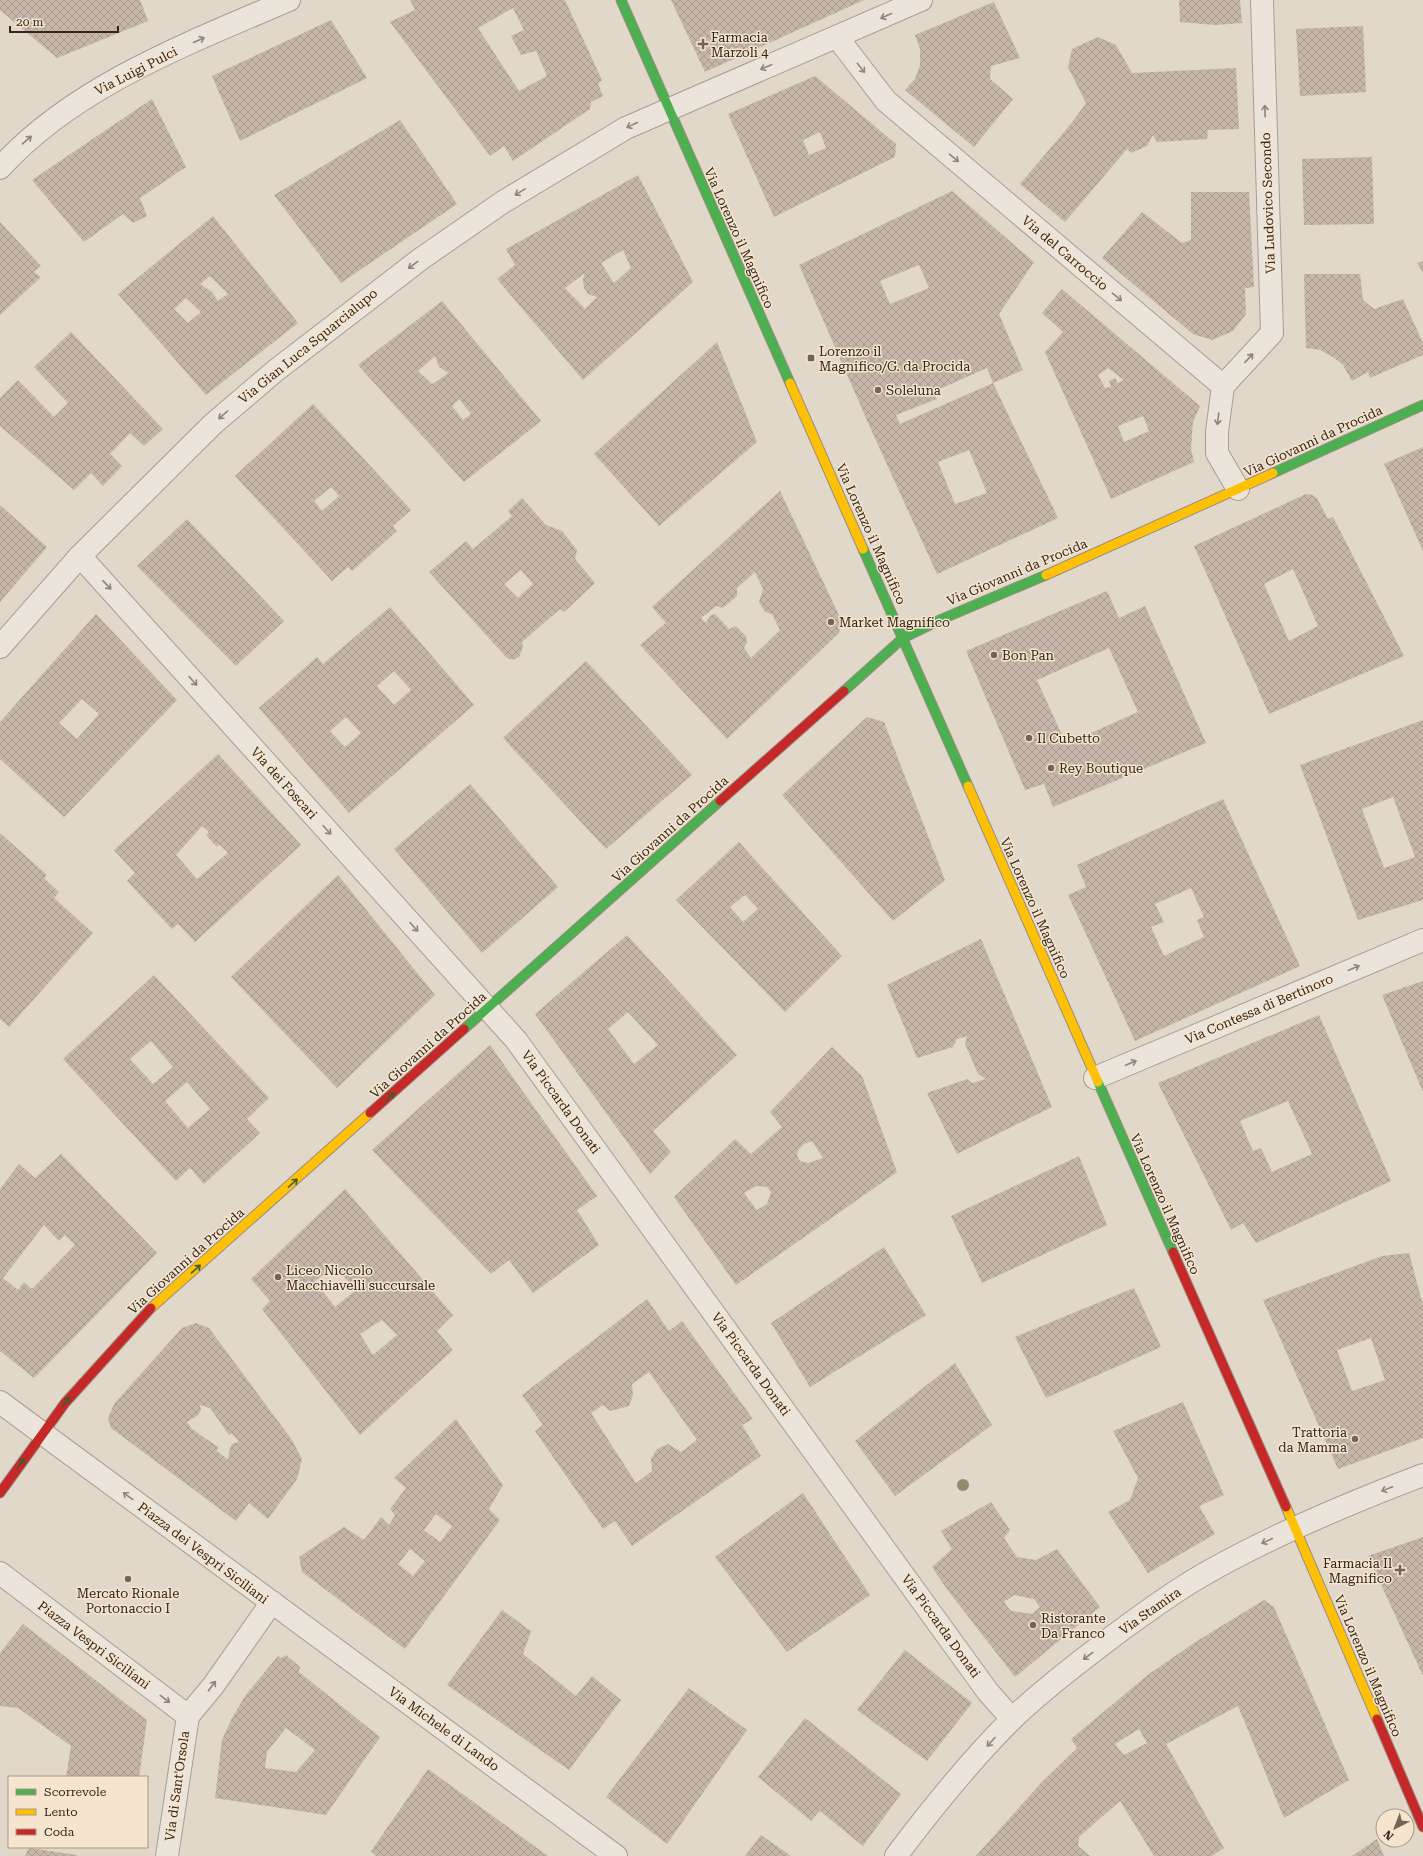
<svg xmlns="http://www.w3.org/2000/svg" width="1423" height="1856" viewBox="0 0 1423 1856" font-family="'Roboto Serif',serif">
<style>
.building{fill:url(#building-cross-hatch);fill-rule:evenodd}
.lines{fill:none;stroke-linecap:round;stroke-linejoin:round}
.street-casing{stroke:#a79d93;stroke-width:24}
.fast-casing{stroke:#978d83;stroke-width:11}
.slow-casing{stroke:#978d83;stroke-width:11}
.jam-casing{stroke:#978d83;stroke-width:11}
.street{stroke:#eae4db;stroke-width:22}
.fast{stroke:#4caf50;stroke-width:9}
.slow{stroke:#ffc107;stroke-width:9}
.jam{stroke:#c62828;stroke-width:9}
.tree{fill:#8e8e6e}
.oneway{stroke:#90847c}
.oneway2{stroke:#3e5c31}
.poi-dot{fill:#726459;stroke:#f5e5ce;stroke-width:1.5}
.labels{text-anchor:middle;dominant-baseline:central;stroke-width:3;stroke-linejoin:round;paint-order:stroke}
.poi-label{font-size:13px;fill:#35251c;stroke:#f5e5ce;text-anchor:start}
.street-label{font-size:13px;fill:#35251c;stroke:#f5e5ce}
</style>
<defs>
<pattern id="building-cross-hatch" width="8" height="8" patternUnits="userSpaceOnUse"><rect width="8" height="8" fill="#c6b6aa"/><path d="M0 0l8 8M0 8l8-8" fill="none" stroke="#ab9c92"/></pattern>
</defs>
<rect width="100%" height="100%" fill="#e2d8ca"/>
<g class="building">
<polygon points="0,0 140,0 148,21 57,58 0,10"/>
<path d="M410,0H565L602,80L598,84L603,96L591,102L590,109L513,161L504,146L490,156L390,22L415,10ZM513,8L524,30L511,36L521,55L536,51L547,76L519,91L478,28Z"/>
<polygon points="671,0 864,0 705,72"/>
<polygon points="1179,0 1240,0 1242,23 1215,25 1180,22"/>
<polygon points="994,2 1020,58 991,66 990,79 1013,99 974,147 905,90 915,79 920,65 920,49 915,35"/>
<polygon points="331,20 367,78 240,141 212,76"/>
<polygon points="1363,26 1366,92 1300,96 1296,29"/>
<polygon points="1098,37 1116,45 1132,73 1236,68 1239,129 1208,130 1207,139 1157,142 1153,135 1147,146 1131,153 1127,149 1065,222 1020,184 1070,125 1086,103 1068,67 1072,49"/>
<path d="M815,76L896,144L895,157L774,217L728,114ZM820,132L826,148L809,155L803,140Z"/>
<polygon points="152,99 186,167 140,198 147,216 133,223 123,214 84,242 32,180"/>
<polygon points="400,120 457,204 341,283 274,195"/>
<polygon points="1372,157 1374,224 1304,225 1302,159"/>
<path d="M638,175L693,282L583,380L497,279L515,265L506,249ZM623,250L631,268L614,283L601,263ZM585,273L583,279L584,288L588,294L597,297L585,309L565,288Z"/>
<path d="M952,191L1034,262L999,314L1023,370L993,383L987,368L933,392L937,399L896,415L900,424L993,383L1058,518L937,574L873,434L799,265ZM919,265L929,288L890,304L880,281ZM969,450L987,493L955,504L938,462Z"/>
<polygon points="1191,192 1249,192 1254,287 1245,288 1246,314 1233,331 1212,340 1193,334 1102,258 1142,212 1182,243 1191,240"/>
<path d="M213,216L298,323L206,395L118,294ZM210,276L228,294L218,301L212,292L200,284ZM186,298L201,312L188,323L174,309Z"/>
<polygon points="0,222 41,266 34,272 41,277 0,315"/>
<polygon points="1423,261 1423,273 1417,263"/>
<polygon points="1304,274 1360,274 1363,300 1374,309 1403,299 1423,343 1423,355 1370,378 1368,372 1352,381 1343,365 1333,357 1320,350 1306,348"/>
<path d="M1062,289L1200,406L1193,422L1192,435L1191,449L1194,462L1111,499L1045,352L1063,332L1042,313ZM1108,368L1124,380L1118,383L1115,378L1109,381L1111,387L1105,388L1098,375ZM1143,416L1149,431L1124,442L1118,426Z"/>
<path d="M442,301L541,421L464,482L358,365ZM435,356L439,367L449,373L432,384L418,371ZM459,399L471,414L463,420L452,406Z"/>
<polygon points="71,332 163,429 144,446 130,433 110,454 122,466 103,486 91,473 74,490 0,426 0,398 18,380 54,417 68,403 34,367"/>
<polygon points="717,342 757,442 659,526 594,454"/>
<path d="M313,404L411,510L393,526L397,531L352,571L348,567L332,581L235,476ZM331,487L339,496L322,511L314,501Z"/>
<polygon points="1423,447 1423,551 1384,464"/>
<path d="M780,491L838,613L841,624L839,633L727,739L640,645L666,623L652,607ZM755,572L763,589L759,602L765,612L772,614L780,630L751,658L744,648L747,642L746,636L736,626L729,629L715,614L710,616L706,623L701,618L716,606L723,608L737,596V588Z"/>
<path d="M1306,494L1312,495L1317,498L1328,519L1333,517L1404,656L1269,714L1194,546ZM1293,569L1318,626L1289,641L1264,584Z"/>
<path d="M522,498L546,525L562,531L577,550L575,559L595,583L564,612L560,609L522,642L523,647L519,657L513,660L507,658L429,572L466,541L473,549L512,516L508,511ZM521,570L533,584L518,598L504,584Z"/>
<polygon points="0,505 47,547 0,602"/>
<polygon points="187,519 284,621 236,666 137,566"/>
<path d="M1107,591L1119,618L1145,606L1206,743L1053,807L1044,784L1025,790L966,651ZM1109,648L1138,712L1066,744L1037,680Z"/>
<path d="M390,607L474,705L349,813L259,708L317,657L323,664ZM394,671L411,690L394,705L377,686ZM346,717L361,733L345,747L330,731Z"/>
<path d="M96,614L177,700L64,817L0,759V722ZM82,699L99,714L77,739L59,723Z"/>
<polygon points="586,661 692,775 606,849 503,738"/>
<polygon points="867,717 884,722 945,880 893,921 782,795"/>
<path d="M1423,720V900L1358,920L1300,765ZM1393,797L1415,857L1384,868L1362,809Z"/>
<path d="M218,754L301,845L195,942L178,924L172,929L127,881L135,873L114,850ZM202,826L209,832L206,835L217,847L219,844L228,853L197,879L176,855Z"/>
<polygon points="470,784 558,887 482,953 394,849"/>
<path d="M1223,799L1300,966L1135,1041L1068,895L1086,887L1077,865ZM1191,888L1204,917L1197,920L1204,937L1164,956L1151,927L1164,922L1155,904Z"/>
<polygon points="0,833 47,875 44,878 59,892 54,898 93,933 9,1027 0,1019"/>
<path d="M739,842L842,956L785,1012L676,900ZM745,895L758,909L743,922L730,907Z"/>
<polygon points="338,875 435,995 337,1088 231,977"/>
<path d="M627,935L737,1055L653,1131L671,1152L650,1174L535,1014ZM628,1012L658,1045L634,1064L608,1029Z"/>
<polygon points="981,939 1052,1107 957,1154 927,1093 967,1079 972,1083 986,1079 978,1074 965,1044 967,1036 957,1039 953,1047 917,1058 887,985"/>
<path d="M154,975L269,1098L247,1119L260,1133L204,1184L190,1168L176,1181L63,1059ZM151,1041L173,1067L153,1084L130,1059ZM187,1082L210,1109L188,1128L165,1101Z"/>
<polygon points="1423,981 1423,1092 1382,995"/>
<path d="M1319,1015L1391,1181L1256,1243L1243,1223L1231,1230L1158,1083ZM1288,1101L1312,1154L1272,1172L1261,1148L1253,1151L1240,1121Z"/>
<polygon points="490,1045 597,1196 577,1210 599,1245 533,1293 509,1260 491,1274 372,1150"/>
<path d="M832,1047L862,1076L897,1172L736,1285L674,1197L735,1139L751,1154L782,1127L770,1112ZM812,1141L823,1158L808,1163L800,1161L797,1155L799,1149L804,1144ZM756,1186L767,1187L771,1192L767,1204L757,1210L744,1193Z"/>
<path d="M61,1154L157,1253L34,1378L0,1351V1189L19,1164L35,1178ZM44,1225L59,1241L65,1235L75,1245L32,1289L24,1282L18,1290L3,1278Z"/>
<polygon points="1079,1156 1107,1225 982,1283 951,1216"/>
<path d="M345,1189L453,1315L437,1331L453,1350L360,1435L262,1309L270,1301L251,1279ZM335,1267L356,1290L335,1307L315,1281ZM382,1320L397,1335L373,1355L360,1334Z"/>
<polygon points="884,1247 926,1315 810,1387 771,1323"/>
<path d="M1409,1253L1423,1305V1438L1338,1469L1263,1300L1382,1256ZM1371,1338L1385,1380L1352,1391L1337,1350Z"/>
<polygon points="1134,1288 1161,1347 1046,1398 1015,1337"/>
<path d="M647,1299L669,1331L682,1321L753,1419L742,1425L761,1456L632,1546L615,1521L603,1529L535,1431L543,1425L522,1395ZM649,1372L697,1440L681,1452L668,1444L657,1449L651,1459L652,1471L636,1483L591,1413L603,1405L610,1411L629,1406L633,1395L632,1384Z"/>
<path d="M196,1323L209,1328L292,1440L302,1459L297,1479L268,1519L249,1503L236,1521L111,1428L108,1418L114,1404L182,1328ZM200,1405L210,1408L229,1435L231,1433L239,1442L232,1444L230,1448L228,1460L217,1451L218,1447L192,1429L187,1422L198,1415L201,1410Z"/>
<polygon points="955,1363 992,1425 895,1496 855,1441"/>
<polygon points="1183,1402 1224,1495 1199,1506 1215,1534 1148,1573 1108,1512 1130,1500 1138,1478 1113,1431"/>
<path d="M456,1419L503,1485L489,1509L500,1520L405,1649L302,1572L299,1557L344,1527L364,1540L381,1517L389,1525L395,1515L390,1509L406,1488L394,1478ZM436,1514L452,1526L440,1542L424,1530ZM410,1549L425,1561L413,1576L398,1564Z"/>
<polygon points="803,1493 870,1595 787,1652 715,1557"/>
<path d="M991,1502L1010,1530L1004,1538L1017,1557L1036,1560L1057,1549L1100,1607L1015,1677L946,1588L932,1567L952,1549L941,1531ZM1014,1595L1034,1599L1040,1607L1032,1614L1011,1611L1004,1602Z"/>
<polygon points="1423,1537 1423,1676 1368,1556"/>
<path d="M1264,1600L1274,1607L1349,1780L1284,1818L1238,1706L1166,1744L1224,1848L1212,1856H1154L1120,1801L1079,1837L1078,1846L1090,1856H976L1041,1783L1077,1748L1071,1739L1149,1674L1197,1641ZM1139,1729L1147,1743L1124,1755L1115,1744Z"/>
<polygon points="502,1610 531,1631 523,1654 576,1696 592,1676 621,1700 569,1770 447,1685"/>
<polygon points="23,1624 147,1720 139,1777 66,1777 71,1746 18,1708 0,1706 0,1653"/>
<polygon points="905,1650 972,1703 927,1761 857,1710"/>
<path d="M286,1655L300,1667L299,1672L380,1737L326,1815L215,1798L222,1740L231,1720L245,1696L278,1656L281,1658ZM286,1728L315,1750L296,1772L265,1768L267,1752Z"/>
<polygon points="689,1688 747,1730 667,1844 606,1797"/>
<polygon points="805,1718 901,1794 863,1846 820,1811 811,1821 758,1777"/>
<polygon points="428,1769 548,1856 376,1856 371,1851"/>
<polygon points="761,1835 791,1856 745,1856"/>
<polygon points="1377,1839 1384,1856 1352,1856"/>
<polygon points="29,1848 77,1855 77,1856 25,1856"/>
</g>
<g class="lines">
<g class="street-casing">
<g id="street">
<polyline points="837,37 886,101 1223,386 1217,432 1217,453 1238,489"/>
<path d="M0,168C74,86 189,43 289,0"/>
<polyline points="1223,386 1272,333 1262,0"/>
<polyline points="80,556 516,1040 988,1692 1012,1719"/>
<polyline points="0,647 80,556 213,424 275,371 422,258 503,202 626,128 921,0"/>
<polyline points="1095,1078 1423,940"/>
<polyline points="0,1402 616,1856"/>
<polyline points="0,1573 188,1716"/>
<polyline points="188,1716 213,1686 272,1602"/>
<polyline points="167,1856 188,1716"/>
<path d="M896,1856C932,1808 970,1761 1012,1719C1046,1687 1083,1659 1120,1631C1149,1610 1177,1589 1208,1572C1277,1533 1349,1503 1423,1475"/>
</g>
</g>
<g class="fast-casing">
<g id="fast">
<polyline points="621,0 790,383"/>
<polyline points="1273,473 1423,405"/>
<polyline points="863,549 968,786"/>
<polyline points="844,691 903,638 942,619 1046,575"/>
<polyline points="464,1029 720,801"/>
<polyline points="1098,1082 1173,1252"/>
</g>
</g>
<g class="slow-casing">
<g id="slow">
<polyline points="790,383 863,549"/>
<polyline points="1046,575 1273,473"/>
<polyline points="968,786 1098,1082"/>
<polyline points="151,1308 370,1113"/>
<polyline points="1286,1507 1377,1719"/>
</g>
</g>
<g class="jam-casing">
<g id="jam">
<polyline points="720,801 844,691"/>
<polyline points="370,1113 464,1029"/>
<polyline points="1173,1252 1286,1507"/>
<polyline points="0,1493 65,1403 151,1308"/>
<polyline points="1377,1719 1423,1827"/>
</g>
</g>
<use href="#street" class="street"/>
<use href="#fast" class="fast"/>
<use href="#slow" class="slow"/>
<use href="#jam" class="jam"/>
</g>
<circle class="tree" cx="963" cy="1485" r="6"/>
<defs><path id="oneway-shaft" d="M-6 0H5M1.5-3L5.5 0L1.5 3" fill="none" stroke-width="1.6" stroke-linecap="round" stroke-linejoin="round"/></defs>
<g class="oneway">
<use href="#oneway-shaft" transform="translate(886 16) rotate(156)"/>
<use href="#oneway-shaft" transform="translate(199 40) rotate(-24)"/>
<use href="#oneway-shaft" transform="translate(766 67) rotate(157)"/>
<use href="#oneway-shaft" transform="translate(861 68) rotate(52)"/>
<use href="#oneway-shaft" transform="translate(1265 111) rotate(-92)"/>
<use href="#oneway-shaft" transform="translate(632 125) rotate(155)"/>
<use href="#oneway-shaft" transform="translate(27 140) rotate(-41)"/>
<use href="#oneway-shaft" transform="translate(954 158) rotate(40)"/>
<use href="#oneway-shaft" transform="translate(520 192) rotate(149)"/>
<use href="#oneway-shaft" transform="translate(413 265) rotate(143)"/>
<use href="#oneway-shaft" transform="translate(1117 297) rotate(40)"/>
<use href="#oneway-shaft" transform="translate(1249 358) rotate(-47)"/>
<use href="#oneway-shaft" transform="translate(223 415) rotate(139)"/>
<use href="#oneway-shaft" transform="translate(1218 419) rotate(97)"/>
<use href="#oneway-shaft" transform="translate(107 585) rotate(47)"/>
<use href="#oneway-shaft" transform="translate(193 681) rotate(48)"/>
<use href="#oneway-shaft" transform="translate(327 830) rotate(48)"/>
<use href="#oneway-shaft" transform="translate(414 927) rotate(48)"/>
<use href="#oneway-shaft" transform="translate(1354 968) rotate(-23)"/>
<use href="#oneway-shaft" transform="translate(1131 1063) rotate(-23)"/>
<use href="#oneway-shaft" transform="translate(1387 1489) rotate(158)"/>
<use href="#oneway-shaft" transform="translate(128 1496) rotate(-144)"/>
<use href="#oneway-shaft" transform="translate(1267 1541) rotate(155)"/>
<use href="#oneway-shaft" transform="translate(1088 1656) rotate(143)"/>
<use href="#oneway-shaft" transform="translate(212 1686) rotate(-53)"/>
<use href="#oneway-shaft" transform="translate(165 1699) rotate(37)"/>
<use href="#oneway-shaft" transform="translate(991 1742) rotate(132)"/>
</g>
<g class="oneway2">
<use href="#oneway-shaft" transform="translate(390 1097) rotate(-42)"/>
<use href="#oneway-shaft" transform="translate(293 1183) rotate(-42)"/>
<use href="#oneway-shaft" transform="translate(196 1269) rotate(-41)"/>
<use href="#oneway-shaft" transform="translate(66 1402) rotate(-50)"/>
<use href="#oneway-shaft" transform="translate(21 1463) rotate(-54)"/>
</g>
<g class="poi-dot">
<path d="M701 38h4v4h4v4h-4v4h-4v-4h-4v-4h4z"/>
<rect x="807" y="354" width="8" height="8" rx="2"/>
<circle cx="878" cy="390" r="4"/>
<circle cx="831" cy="622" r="4"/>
<circle cx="994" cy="655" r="4"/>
<circle cx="1029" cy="738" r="4"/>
<circle cx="1051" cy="768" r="4"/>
<circle cx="278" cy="1277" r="4"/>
<circle cx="1355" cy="1439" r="4"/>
<path d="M1398 1564h4v4h4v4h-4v4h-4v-4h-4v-4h4z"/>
<circle cx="128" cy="1579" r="4"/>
<circle cx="1033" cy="1625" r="4"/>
</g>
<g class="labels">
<g class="poi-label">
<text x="711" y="37">Farmacia<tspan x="711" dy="15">Marzoli 4</tspan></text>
<text x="819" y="351">Lorenzo il<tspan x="819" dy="15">Magnifico/G. da Procida</tspan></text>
<text x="886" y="390">Soleluna</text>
<text x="839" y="622">Market Magnifico</text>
<text x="1002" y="655">Bon Pan</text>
<text x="1037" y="738">Il Cubetto</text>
<text x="1059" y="768">Rey Boutique</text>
<text x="286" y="1270">Liceo Niccolo<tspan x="286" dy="15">Macchiavelli succursale</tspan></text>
<text x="1347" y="1432" text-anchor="end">Trattoria<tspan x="1347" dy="15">da Mamma</tspan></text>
<text x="1392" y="1563" text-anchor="end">Farmacia Il<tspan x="1392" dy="15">Magnifico</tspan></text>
<text x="128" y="1593" text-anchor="middle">Mercato Rionale<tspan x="128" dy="15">Portonaccio I</tspan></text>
<text x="1041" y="1618">Ristorante<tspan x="1041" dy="15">Da Franco</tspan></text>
</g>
<g class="street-label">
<text transform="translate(136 71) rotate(-27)">Via Luigi Pulci</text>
<text transform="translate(1268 203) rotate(-92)">Via Ludovico Secondo</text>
<text transform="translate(739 238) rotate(66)">Via Lorenzo il Magnifico</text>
<text transform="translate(1065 253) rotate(40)">Via del Carroccio</text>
<text transform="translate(308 346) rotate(-39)">Via Gian Luca Squarcialupo</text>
<text transform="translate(1313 441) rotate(-25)">Via Giovanni da Procida</text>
<text transform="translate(871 534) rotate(66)">Via Lorenzo il Magnifico</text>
<text transform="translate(1017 572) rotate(-23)">Via Giovanni da Procida</text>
<text transform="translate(284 783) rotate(48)">Via dei Foscari</text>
<text transform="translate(670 829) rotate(-42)">Via Giovanni da Procida</text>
<text transform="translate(1035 908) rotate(66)">Via Lorenzo il Magnifico</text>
<text transform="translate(1259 1009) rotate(-23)">Via Contessa di Bertinoro</text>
<text transform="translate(428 1045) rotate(-42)">Via Giovanni da Procida</text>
<text transform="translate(561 1102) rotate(54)">Via Piccarda Donati</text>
<text transform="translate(1165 1204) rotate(66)">Via Lorenzo il Magnifico</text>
<text transform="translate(186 1261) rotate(-42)">Via Giovanni da Procida</text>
<text transform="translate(751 1364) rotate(54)">Via Piccarda Donati</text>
<text transform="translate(203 1553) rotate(37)">Piazza dei Vespri Siciliani</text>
<text transform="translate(1150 1611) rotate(-35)">Via Stamira</text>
<text transform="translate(941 1626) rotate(54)">Via Piccarda Donati</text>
<text transform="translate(94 1645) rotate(37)">Piazza Vespri Siciliani</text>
<text transform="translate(1368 1666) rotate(67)">Via Lorenzo il Magnifico</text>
<text transform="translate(444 1729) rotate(36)">Via Michele di Lando</text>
<text transform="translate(177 1786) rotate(-82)">Via di Sant'Orsola</text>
</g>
</g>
<rect x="8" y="1776" width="140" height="72" fill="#f5e5ce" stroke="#a89887"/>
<rect x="16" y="1789" width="20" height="6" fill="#4caf50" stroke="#a89887"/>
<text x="44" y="1796" font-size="12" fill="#35251c">Scorrevole</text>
<rect x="16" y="1809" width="20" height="6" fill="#ffc107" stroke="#a89887"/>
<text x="44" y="1816" font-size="12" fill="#35251c">Lento</text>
<rect x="16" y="1829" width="20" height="6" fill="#c62828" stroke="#a89887"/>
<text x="44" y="1836" font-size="12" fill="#35251c">Coda</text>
<g transform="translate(1395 1828) rotate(222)"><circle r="19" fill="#f5e5ce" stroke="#a89887"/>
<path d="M0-3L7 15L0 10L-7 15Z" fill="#726459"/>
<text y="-6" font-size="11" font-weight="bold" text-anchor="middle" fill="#35251c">N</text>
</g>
<path d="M10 26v6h108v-6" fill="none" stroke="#35251c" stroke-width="2"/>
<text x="16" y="26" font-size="12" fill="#35251c" stroke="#f5e5ce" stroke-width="3" paint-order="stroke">20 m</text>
</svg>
